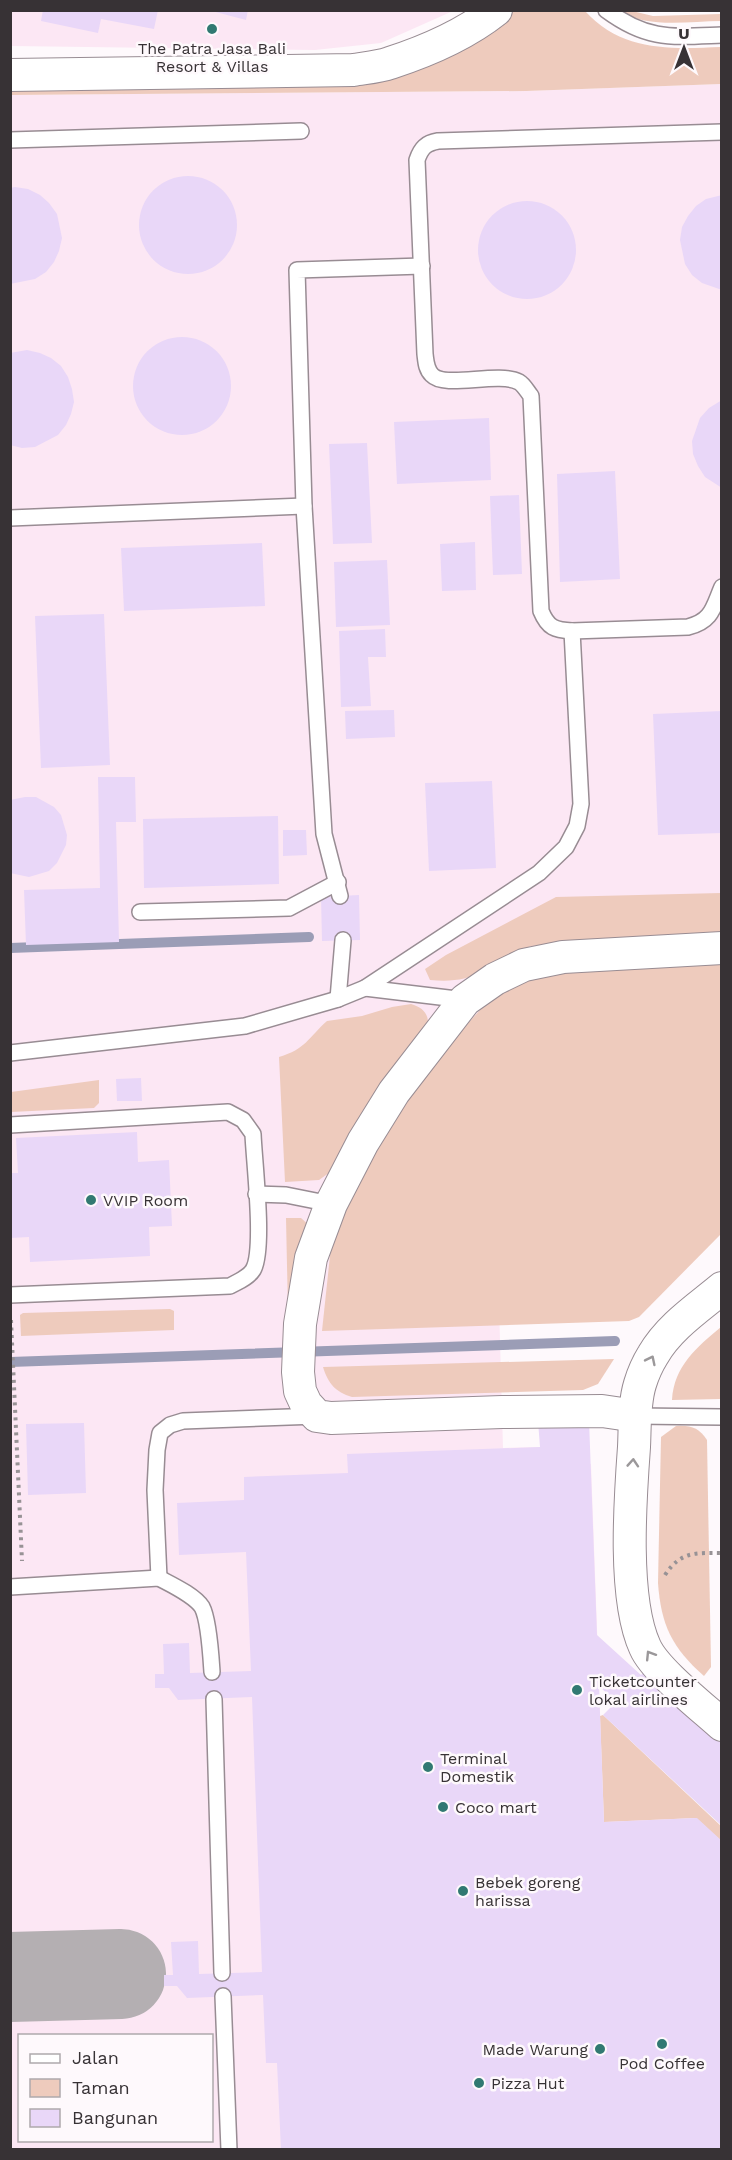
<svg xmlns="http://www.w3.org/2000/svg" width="732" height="2160" viewBox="0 0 732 2160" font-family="'Work Sans',sans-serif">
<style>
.built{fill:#fce7f4;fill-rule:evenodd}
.green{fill:#eecbbd}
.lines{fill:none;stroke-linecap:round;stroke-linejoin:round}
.stream{stroke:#9b9db6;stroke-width:10}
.taxiway{stroke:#b4afb2;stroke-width:90}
.building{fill:#e9d7f8}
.lane-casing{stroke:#988c93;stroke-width:18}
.street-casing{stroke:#988c93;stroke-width:34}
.path{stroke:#979295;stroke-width:4;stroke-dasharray:3 4.5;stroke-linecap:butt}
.lane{stroke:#fff;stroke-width:15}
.street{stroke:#fff;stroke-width:32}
.oneway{stroke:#9b989a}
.poi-dot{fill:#317972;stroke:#fef9fc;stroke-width:2}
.labels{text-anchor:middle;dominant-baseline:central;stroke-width:5;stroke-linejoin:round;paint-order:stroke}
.poi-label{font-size:16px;fill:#373235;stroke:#fef9fc;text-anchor:start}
</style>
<rect width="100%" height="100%" fill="#fef9fc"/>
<g class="built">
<polygon points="11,11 453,11 381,43 315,50 11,46"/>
<path d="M721,84V1234L499,1305L503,1448L540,1447V1466L591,1464L604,1821L697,1818L721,2149H11L10,95L526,91ZM20,2036H212V2140H20Z"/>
</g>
<g class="green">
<path d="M513,11H585C622,52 670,49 721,47V84L526,91L11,95L10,87L352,83L494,27Z"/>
<path d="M620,11H632L653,16L721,14V21C689,21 648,29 620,11Z"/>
<path d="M721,893V936L531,946C489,962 482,985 430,980L425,969L446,955L556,897Z"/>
<polygon points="721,964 721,1234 639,1317 629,1321 322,1331 332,1237 343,1201 426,1069 492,997 511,984 555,971"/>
<path d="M411,1004C421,1007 428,1012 428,1023L333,1170L319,1180L285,1182L279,1057C306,1049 308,1038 327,1021L362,1016L392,1007Z"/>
<polygon points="99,1080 99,1103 94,1108 11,1112 11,1092"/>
<polygon points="286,1218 301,1218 311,1227 288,1313"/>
<polygon points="170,1309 174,1311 174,1330 21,1336 20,1315 23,1313"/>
<path d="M721,1327V1399L672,1400C674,1366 697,1347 721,1327Z"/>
<path d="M614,1359L598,1384L583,1390L352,1397C335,1392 328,1383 323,1367Z"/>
<path d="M676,1426C691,1425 699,1428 707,1440L711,1667L704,1676C672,1648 661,1625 658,1583L661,1437Z"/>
<polygon points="603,1715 721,1826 721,1841 696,1818 604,1822 600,1716"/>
</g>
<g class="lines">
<g class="stream">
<polyline points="10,948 309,937"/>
<polyline points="10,1362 615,1341"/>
</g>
<polyline class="taxiway" points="10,1977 121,1974"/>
</g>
<g class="building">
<polygon points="43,10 158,10 154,29 101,19 98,33 41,21"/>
<polygon points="208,10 248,10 246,20"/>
<circle cx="188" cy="225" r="49"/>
<polygon points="15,187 28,189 40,195 49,203 57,214 62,238 59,251 54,262 46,272 35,279 10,284 10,188"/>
<polygon points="722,195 722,290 702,283 692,275 685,264 680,240 682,227 688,216 696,206 706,199"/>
<circle cx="527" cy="250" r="49"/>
<circle cx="182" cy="386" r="49"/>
<polygon points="27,350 40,353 51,358 61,366 68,377 72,389 74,402 71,414 66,425 58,435 35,447 22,448 10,445 10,353"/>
<polygon points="722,400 722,488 705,477 698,466 693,454 692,441 700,418 709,408"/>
<polygon points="489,418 491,480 397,484 394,422"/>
<polygon points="367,443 372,543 333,544 329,444"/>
<polygon points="615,471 620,579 560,582 557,474"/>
<polygon points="519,495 522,574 493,575 490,496"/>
<polygon points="475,542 476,590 442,591 440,544"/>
<polygon points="262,543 265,606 124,611 121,548"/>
<polygon points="387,560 390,625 336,627 334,562"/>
<polygon points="104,614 110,765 41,768 35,616"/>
<polygon points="385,629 386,657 368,657 371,706 341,707 339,631"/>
<polygon points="394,710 395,737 346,739 345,711"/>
<polygon points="722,711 722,833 658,835 653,714"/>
<polygon points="98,777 135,777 136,822 116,822 119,942 26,945 24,890 100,888"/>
<polygon points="492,781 496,868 429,871 425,783"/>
<polygon points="25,797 36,797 54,807 61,815 67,835 66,845 57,863 49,871 29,877 10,873 10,800"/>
<polygon points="278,816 279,884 144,888 143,819"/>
<polygon points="283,830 306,830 307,855 283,856"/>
<polygon points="359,895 360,940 322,941 321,897"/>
<polygon points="141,1078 142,1101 117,1101 116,1079"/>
<polygon points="137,1132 138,1162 169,1160 172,1226 149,1227 150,1256 30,1262 29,1237 10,1238 10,1173 18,1173 16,1138"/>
<polygon points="589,1420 597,1635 641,1675 652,1665 722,1730 722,1826 603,1715 616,1702 599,1686 604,1822 697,1818 722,1841 722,2150 281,2150 277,2063 266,2063 263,1995 187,1998 177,1986 164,1986 164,1975 173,1975 171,1942 198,1941 199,1974 262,1972 252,1697 178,1700 169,1688 155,1688 155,1674 164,1674 163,1644 189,1643 190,1673 251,1671 246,1552 179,1555 177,1503 244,1500 244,1477 348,1473 347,1454 540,1447 538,1421"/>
<polygon points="84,1423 86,1493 28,1495 26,1424"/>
</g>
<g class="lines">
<g class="lane-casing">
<g id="lane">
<path d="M606,10C648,41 672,37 722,35"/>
<polyline points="10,140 301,131"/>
<polyline points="10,518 304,506"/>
<path d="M572,631C555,630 548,628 541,611L531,396C527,391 524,385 519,382C498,371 445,389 432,375C426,369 426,362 425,354L417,160C421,148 426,143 438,141L722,132"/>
<polyline points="340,896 324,834 304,506 297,270 422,266"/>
<polyline points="140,912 289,908 338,882"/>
<polyline points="365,988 465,1000"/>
<polyline points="338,999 343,940"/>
<path d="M10,1053L245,1026L338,999L365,988L539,873L566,847L577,826L581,804L572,631L688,627C712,621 713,608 722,587"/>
<path d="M10,1125L228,1112L243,1120L253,1134C254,1161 265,1250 253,1270C248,1278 237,1282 230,1286L10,1295"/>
<polyline points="256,1194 286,1195 331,1204"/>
<polyline points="636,1416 722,1417"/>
<polyline points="159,1578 155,1490 157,1450 160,1433 170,1425 183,1421 317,1416"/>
<path d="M10,1587L159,1578C172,1585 194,1595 202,1607C209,1620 211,1657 212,1672"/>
<polyline points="214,1699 222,1973"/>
<polyline points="223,1996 229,2150"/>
</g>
</g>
<g class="street-casing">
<g id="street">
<path d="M10,75L353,70C365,68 379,67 390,63C427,51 466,34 496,10"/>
<path d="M722,1288C698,1308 669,1327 653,1355C648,1363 643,1374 640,1384C634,1403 635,1427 634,1447C630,1501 623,1599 645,1647C655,1670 701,1706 722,1725"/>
<polyline points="636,1416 602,1411 502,1412 331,1418 317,1416 306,1404 300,1391 298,1372 300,1324 311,1258 331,1204 363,1142 394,1092 465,1000 495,979 524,965 563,957 722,948"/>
</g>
</g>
<g class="path">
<polyline points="11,1320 22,1561"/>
<path d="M665,1575C681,1551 695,1553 722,1553"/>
</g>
<use href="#lane" class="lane"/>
<use href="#street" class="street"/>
</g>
<defs><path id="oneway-chevron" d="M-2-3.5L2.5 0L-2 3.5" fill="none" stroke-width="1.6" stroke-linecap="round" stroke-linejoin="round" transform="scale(1.5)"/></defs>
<g class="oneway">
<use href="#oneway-chevron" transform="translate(651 1360) rotate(-64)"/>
<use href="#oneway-chevron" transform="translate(633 1463) rotate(-86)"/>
<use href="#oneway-chevron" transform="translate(650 1655) rotate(-122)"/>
</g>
<g class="poi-dot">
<circle cx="212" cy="29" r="6"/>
<circle cx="91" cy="1200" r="6"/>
<circle cx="577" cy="1690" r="6"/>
<circle cx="428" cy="1767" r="6"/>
<circle cx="443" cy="1807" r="6"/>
<circle cx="463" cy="1891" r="6"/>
<circle cx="662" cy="2044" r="6"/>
<circle cx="600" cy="2049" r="6"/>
<circle cx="479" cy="2083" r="6"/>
</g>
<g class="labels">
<g class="poi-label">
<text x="212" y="48" text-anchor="middle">The Patra Jasa Bali<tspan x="212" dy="18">Resort &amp; Villas</tspan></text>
<text x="103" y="1200">VVIP Room</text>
<text x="589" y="1681">Ticketcounter<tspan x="589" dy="18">lokal airlines</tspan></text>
<text x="440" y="1758">Terminal<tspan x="440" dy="18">Domestik</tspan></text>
<text x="455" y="1807">Coco mart</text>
<text x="475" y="1882">Bebek goreng<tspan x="475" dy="18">harissa</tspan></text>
<text x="588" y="2049" text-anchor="end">Made Warung</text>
<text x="662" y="2063" text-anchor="middle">Pod Coffee</text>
<text x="491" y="2083">Pizza Hut</text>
</g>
</g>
<rect width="732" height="2160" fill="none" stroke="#373235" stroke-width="24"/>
<rect x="18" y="2034" width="195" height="108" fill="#fef9fc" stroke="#aea9ac" stroke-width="1.5"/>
<rect x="30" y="2054" width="30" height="9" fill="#ffffff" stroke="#aea9ac" stroke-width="1.5"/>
<text x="72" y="2064" font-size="18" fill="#373235">Jalan</text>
<rect x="30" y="2079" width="30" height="18" fill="#eecbbd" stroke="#aea9ac" stroke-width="1.5"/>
<text x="72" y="2094" font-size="18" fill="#373235">Taman</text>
<rect x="30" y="2109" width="30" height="18" fill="#e9d7f8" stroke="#aea9ac" stroke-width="1.5"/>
<text x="72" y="2124" font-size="18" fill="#373235">Bangunan</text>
<g transform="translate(684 48)" stroke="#fef9fc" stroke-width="4.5" paint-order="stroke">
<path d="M0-4.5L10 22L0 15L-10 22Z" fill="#373235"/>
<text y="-9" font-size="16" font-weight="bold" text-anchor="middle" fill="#373235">U</text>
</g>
</svg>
